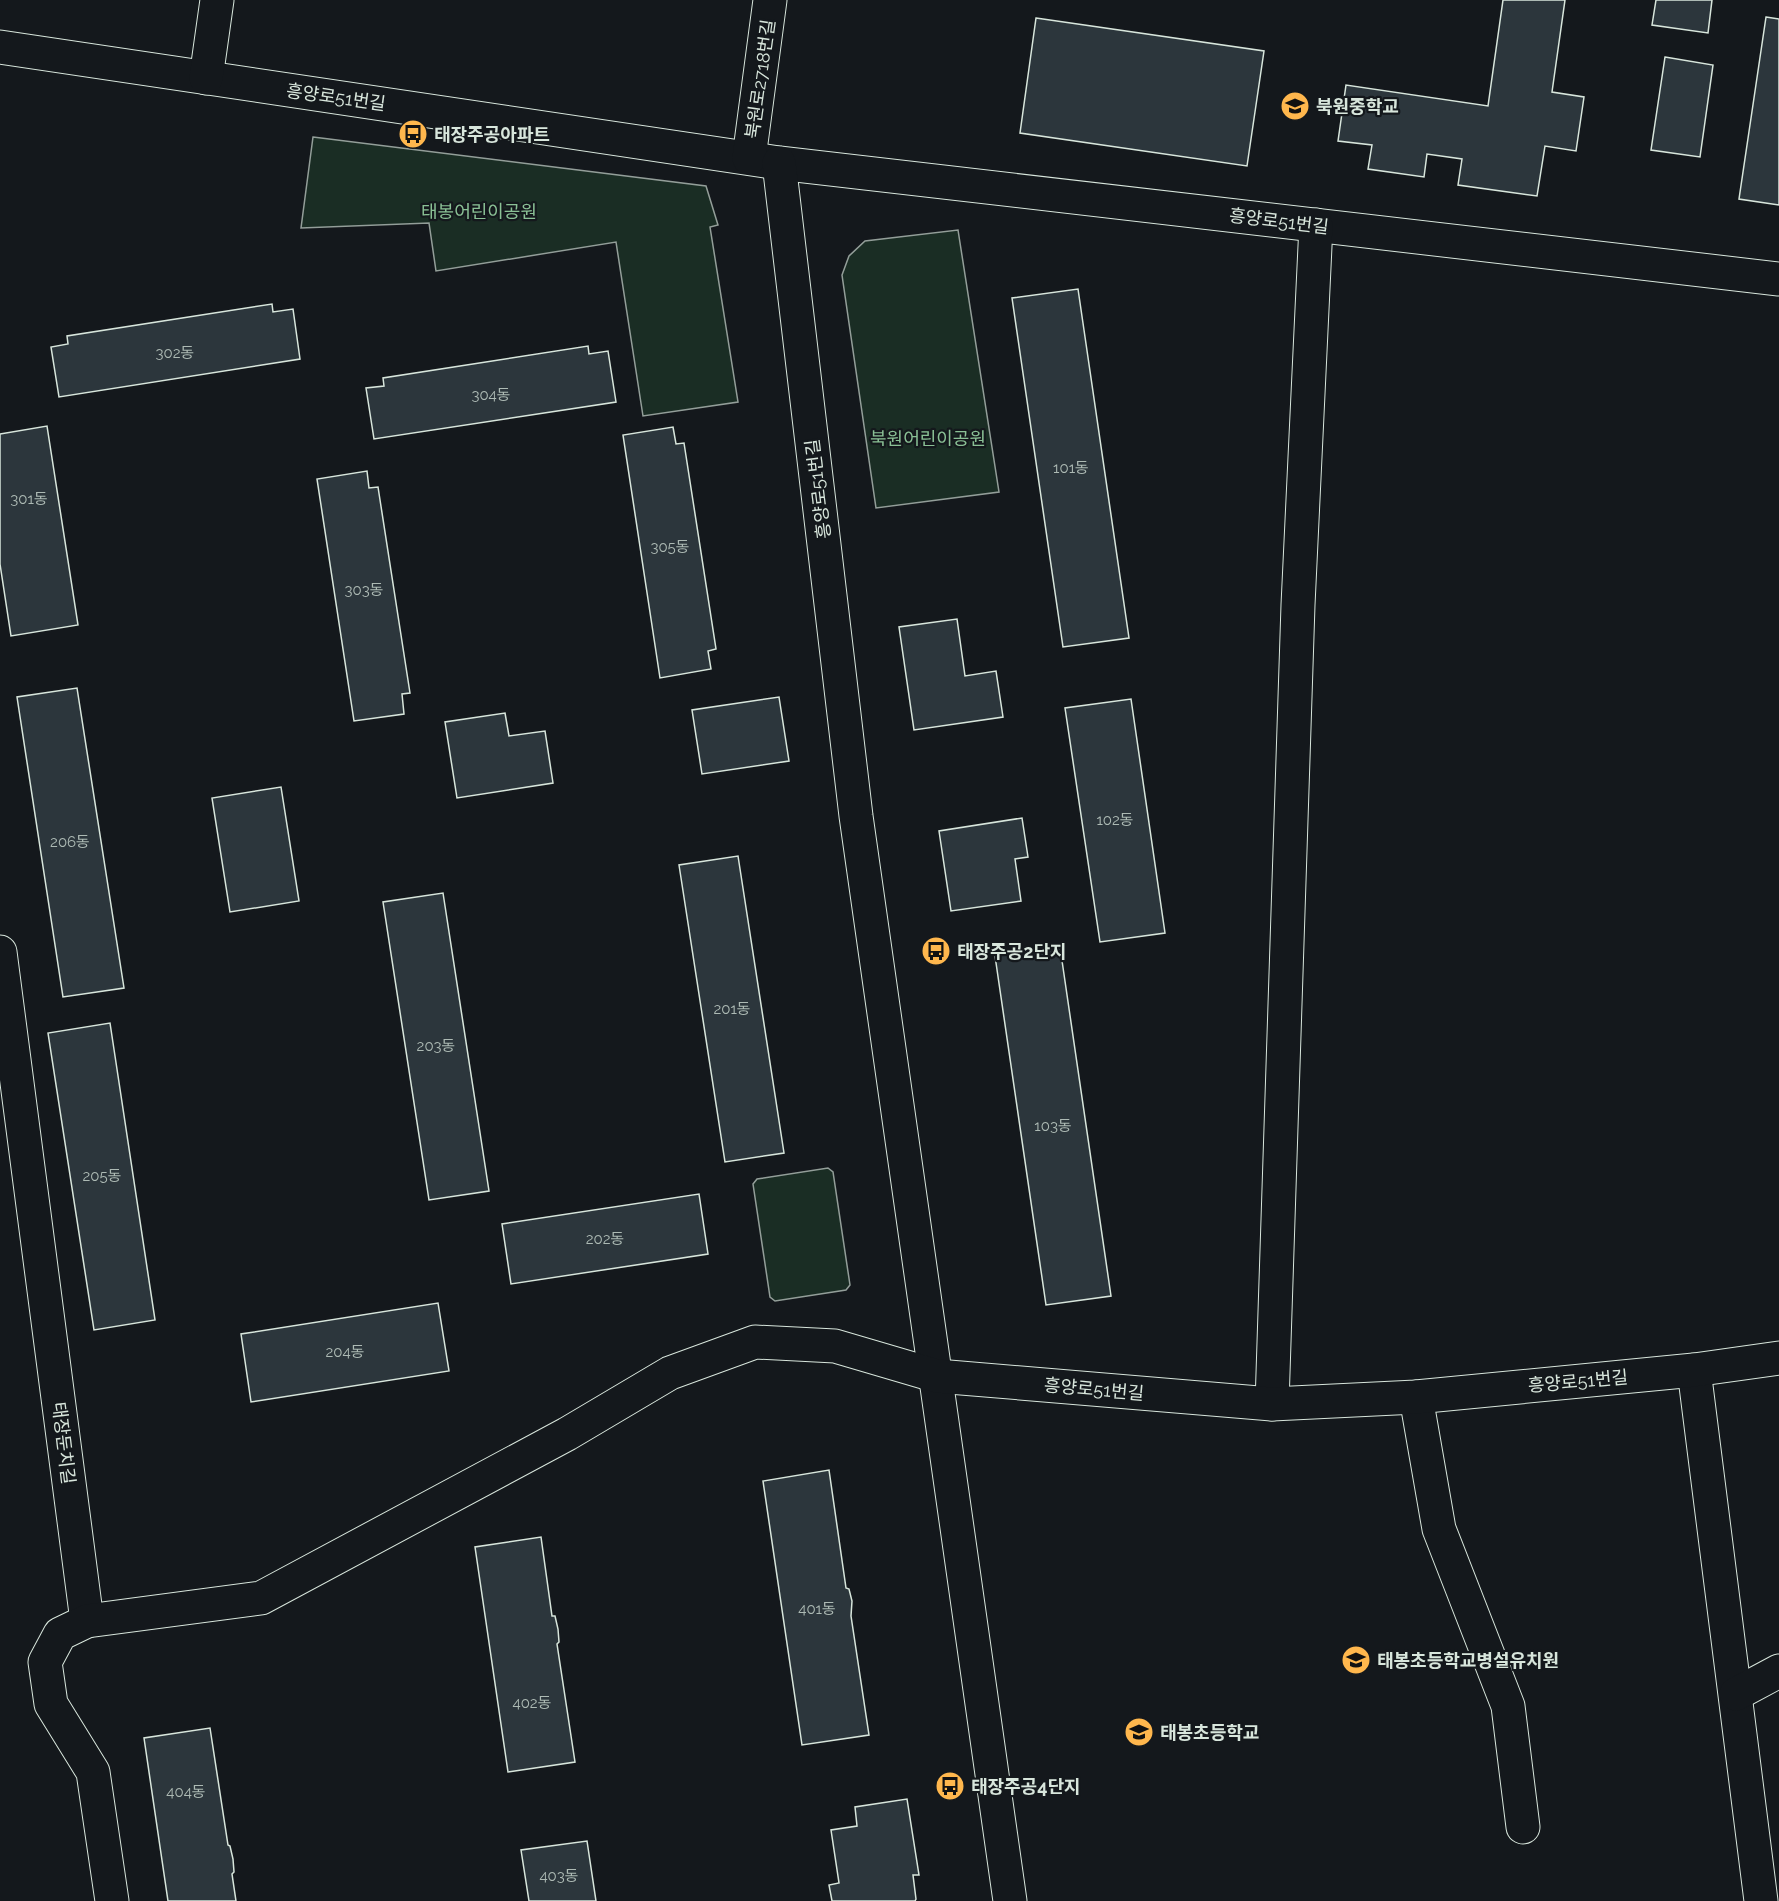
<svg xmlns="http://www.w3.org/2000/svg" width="1779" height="1901" viewBox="0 0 1779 1901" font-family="Raleway,'Noto Sans KR',sans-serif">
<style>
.green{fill:#1a2d24;stroke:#939e99;stroke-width:1.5}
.building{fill:#2c363c;stroke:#d8e6dc;stroke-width:1.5}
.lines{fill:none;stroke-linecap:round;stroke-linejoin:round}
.minor-casing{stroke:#d8e6dc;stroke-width:35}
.minor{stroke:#14181c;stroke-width:33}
.labels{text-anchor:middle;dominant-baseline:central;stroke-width:4.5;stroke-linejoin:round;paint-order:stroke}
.number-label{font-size:15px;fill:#adbab4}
.street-label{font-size:18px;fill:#d8e6dc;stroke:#14181c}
.poi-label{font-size:18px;font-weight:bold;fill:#d8e6dc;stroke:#14181c;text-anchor:start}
.park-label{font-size:18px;fill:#8ac095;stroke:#14181c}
</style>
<rect width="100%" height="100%" fill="#14181c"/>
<g class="green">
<polygon points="313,137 706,186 718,225 710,227 738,402 643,416 616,242 436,271 429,223 301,228"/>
<polygon points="958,230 999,492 876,508 842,275 849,256 865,241"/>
<polygon points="828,1168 833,1172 850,1285 846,1290 775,1301 770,1297 753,1184 757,1179"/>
</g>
<g class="building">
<polygon points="1503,0 1565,0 1552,92 1584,97 1576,151 1545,146 1537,196 1458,185 1462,159 1427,154 1424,177 1368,169 1372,145 1338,141 1346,85 1488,106"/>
<polygon points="1656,0 1712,0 1708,33 1652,25"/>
<polygon points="1766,17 1779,19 1779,205 1739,199"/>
<polygon points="1036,18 1264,51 1247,166 1020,133"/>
<polygon points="1665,57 1713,65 1700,157 1651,150"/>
<polygon points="1078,289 1129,638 1063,647 1012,298"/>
<polygon points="272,304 273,312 293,309 300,359 59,397 51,347 68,344 67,336"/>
<polygon points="588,346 589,354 608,351 616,402 374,439 366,388 384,386 383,378"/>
<polygon points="47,426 78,625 11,636 0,564 0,434"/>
<polygon points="673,427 676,444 684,443 716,649 708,651 711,669 660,678 623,435"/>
<polygon points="367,471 369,488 378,487 410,693 402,694 404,714 354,721 317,479"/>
<polygon points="957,619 965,676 996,671 1003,717 914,730 899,627"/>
<polygon points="77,688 124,988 63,997 17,697"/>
<polygon points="779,697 789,761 702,774 692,710"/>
<polygon points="1131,699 1165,933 1100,942 1065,708"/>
<polygon points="505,713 509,736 545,731 553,783 457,798 445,722"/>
<polygon points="281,787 299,901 230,912 212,798"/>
<polygon points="1022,818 1028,857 1015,859 1021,901 951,911 939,831"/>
<polygon points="738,856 784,1153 725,1162 679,865"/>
<polygon points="443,893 489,1191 429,1200 383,902"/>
<polygon points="1060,947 1111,1296 1046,1305 995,956"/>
<polygon points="110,1023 155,1320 94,1330 48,1033"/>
<polygon points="699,1194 708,1254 511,1284 502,1224"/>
<polygon points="438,1303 449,1371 251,1402 241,1334"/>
<polygon points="829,1470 846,1588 849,1589 852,1601 851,1616 869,1735 802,1745 763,1481"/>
<polygon points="541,1537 552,1616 555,1616 558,1629 559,1642 557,1644 575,1762 508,1772 475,1547"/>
<polygon points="210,1728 228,1845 230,1846 233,1859 234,1872 232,1874 236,1901 168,1901 144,1738"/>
<polygon points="907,1799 919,1875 913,1875 916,1899 915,1901 832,1901 829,1885 839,1883 831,1830 857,1826 855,1807"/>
<polygon points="587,1841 596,1901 529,1901 521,1850"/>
</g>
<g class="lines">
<g class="minor-casing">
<g id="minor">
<polyline points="0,47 779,163 1779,279"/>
<polyline points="206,78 217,0"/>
<polyline points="749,158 770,0"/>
<polyline points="779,163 856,816 1010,1901"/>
<polyline points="0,952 87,1621"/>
<polyline points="1694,1370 1761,1901"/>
<polyline points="1416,1397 1439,1529 1508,1706 1523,1827"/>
<polyline points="1272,1404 1298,605 1316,225"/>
<polyline points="1736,1694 1779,1671"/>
<polyline points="112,1901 93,1772 51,1704 45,1662 60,1634 87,1621 261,1598 567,1434 670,1373 755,1342 835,1346 937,1376 1272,1404 1416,1397 1694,1370 1779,1358"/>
</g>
</g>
<use href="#minor" class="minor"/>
</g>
<defs>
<g id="school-disc" transform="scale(1.5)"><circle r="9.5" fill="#ffb74d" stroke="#14181c"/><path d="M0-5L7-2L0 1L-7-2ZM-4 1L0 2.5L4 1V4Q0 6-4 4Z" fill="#111"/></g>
<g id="bus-disc" transform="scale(1.5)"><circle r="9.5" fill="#ffb74d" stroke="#14181c"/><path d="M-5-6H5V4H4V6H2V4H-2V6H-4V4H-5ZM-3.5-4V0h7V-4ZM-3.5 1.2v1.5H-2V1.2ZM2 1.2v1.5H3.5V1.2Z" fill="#111"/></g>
</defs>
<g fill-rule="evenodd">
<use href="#school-disc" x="1295" y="106"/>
<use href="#bus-disc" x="413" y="134"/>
<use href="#bus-disc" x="936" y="951"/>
<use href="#school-disc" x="1356" y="1660"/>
<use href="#school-disc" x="1139" y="1732"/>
<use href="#bus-disc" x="950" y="1786"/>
</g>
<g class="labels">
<g class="number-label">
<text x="175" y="353">302동</text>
<text x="491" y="395">304동</text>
<text x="1071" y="468">101동</text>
<text x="29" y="499">301동</text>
<text x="670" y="547">305동</text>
<text x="364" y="590">303동</text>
<text x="1115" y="820">102동</text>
<text x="70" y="842">206동</text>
<text x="732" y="1009">201동</text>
<text x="436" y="1046">203동</text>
<text x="1053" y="1126">103동</text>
<text x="102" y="1176">205동</text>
<text x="605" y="1239">202동</text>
<text x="345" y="1352">204동</text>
<text x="817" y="1609">401동</text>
<text x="532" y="1703">402동</text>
<text x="186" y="1792">404동</text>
<text x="559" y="1876">403동</text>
</g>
<g class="street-label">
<text transform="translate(760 79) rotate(-82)">북원로2718번길</text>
<text transform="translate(336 97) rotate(8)">흥양로51번길</text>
<text transform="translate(1279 221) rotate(7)">흥양로51번길</text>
<text transform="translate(818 489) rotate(-97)">흥양로51번길</text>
<text transform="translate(1578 1381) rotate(-5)">흥양로51번길</text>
<text transform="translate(1094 1389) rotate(5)">흥양로51번길</text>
<text transform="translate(64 1443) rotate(83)">태장둔치길</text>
</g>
<g class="poi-label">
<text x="1316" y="106">북원중학교</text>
<text x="434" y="134">태장주공아파트</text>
<text x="957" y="951">태장주공2단지</text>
<text x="1377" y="1660">태봉초등학교병설유치원</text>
<text x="1160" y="1732">태봉초등학교</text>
<text x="971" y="1786">태장주공4단지</text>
</g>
<g class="park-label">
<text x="479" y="211">태봉어린이공원</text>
<text x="928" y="438">북원어린이공원</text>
</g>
</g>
</svg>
